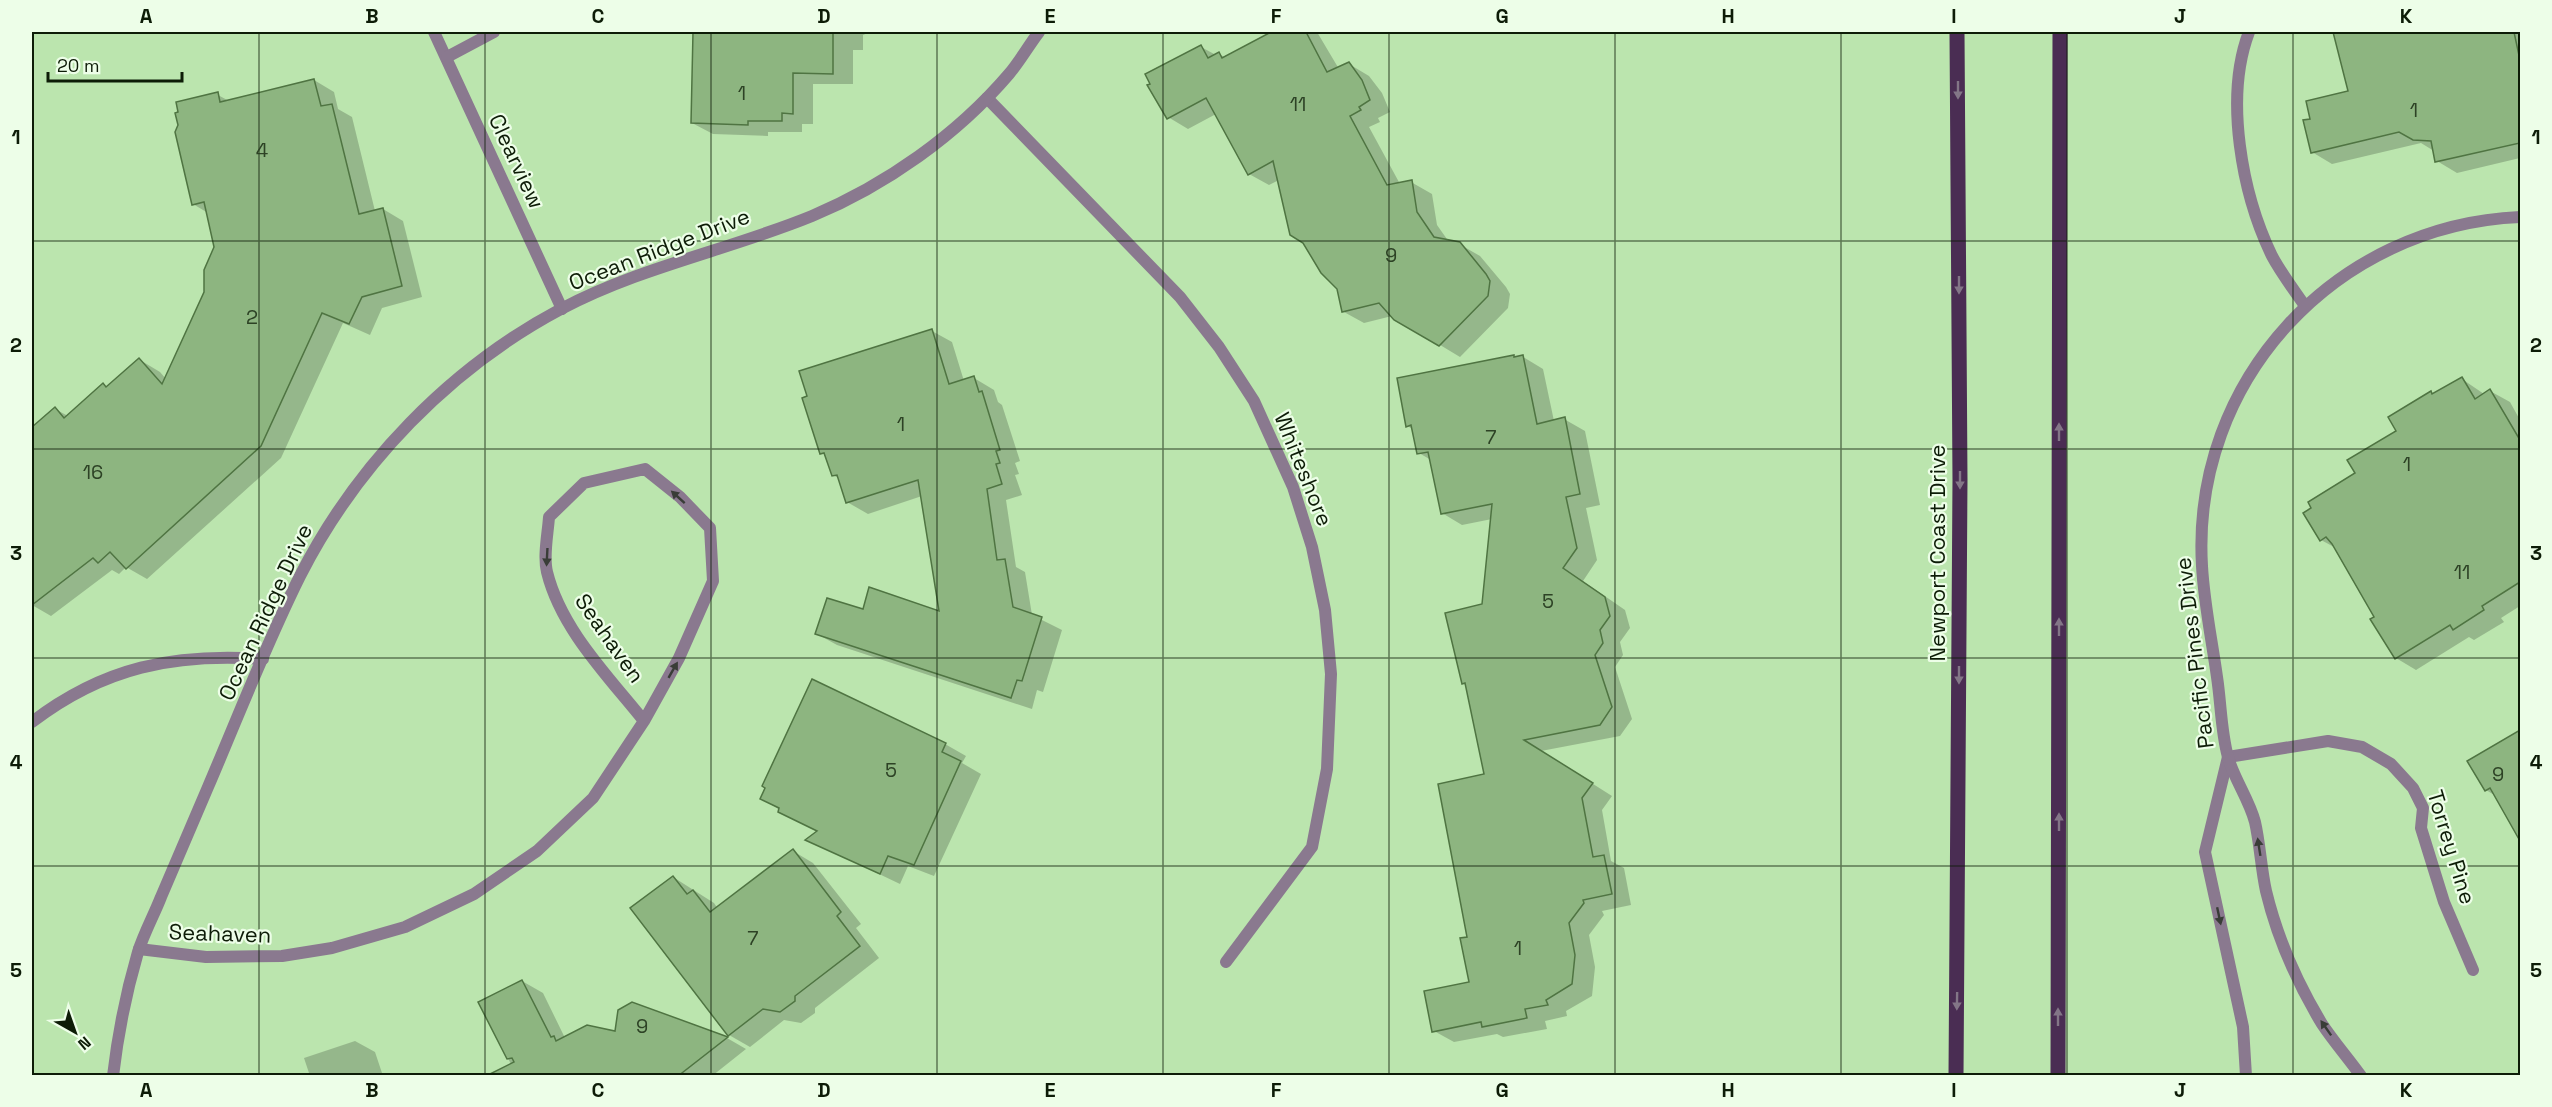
<svg xmlns="http://www.w3.org/2000/svg" width="2552" height="1107" viewBox="0 0 2552 1107" font-family="'Space Grotesk',sans-serif">
<style>
.shadow{fill:#0003}
.building{fill:#8db580;stroke:#4f7442;stroke-width:1.5}
.lines{fill:none;stroke-linecap:round;stroke-linejoin:round}
.minor{stroke:#8a798f;stroke-width:12}
.primary{stroke:#4a2d53;stroke-width:15}
.oneway{fill:#837687}
.oneway2{fill:#393d37}
.grid{fill:none;stroke:#0d1c07;stroke-width:1.5;stroke-opacity:0.55}
.labels{text-anchor:middle;dominant-baseline:central;stroke-width:4.5;stroke-linejoin:round;paint-order:stroke}
.number-label{font-size:20px;fill:#2d4225}
.street-label{font-size:22px;fill:#0d1c07;stroke:#edfee8}
.neatline{fill:none;stroke:#0d1c07;stroke-width:2}
.grid-label{font-size:20px;text-anchor:middle;font-weight:bold;fill:#0d1c07}
</style>
<rect width="100%" height="100%" fill="#bbe5ae"/>
<g class="shadow">
<polygon points="200,32 278,32 278,33 204,34"/>
<polygon points="695,32 870,32 863,35 863,50 853,50 853,84 813,84 813,124 802,124 802,132 768,132 768,136 713,134 692,123"/>
<polygon points="1281,32 1317,32 1339,69 1349,64 1369,76 1382,93 1390,112 1378,118 1380,122 1369,127 1400,184 1411,182 1432,194 1437,225 1449,242 1459,244 1480,256 1506,287 1510,294 1508,308 1460,357 1392,316 1364,323 1344,312 1338,289 1279,180 1269,185 1249,174 1216,114 1188,129 1168,117 1201,47 1216,55 1219,54 1226,58"/>
<polygon points="2331,32 2520,32 2520,158 2457,173 2437,161 2434,151 2421,143 2332,164 2312,152 2311,120 2350,92 2335,34"/>
<polygon points="314,80 334,92 338,109 352,117 375,211 383,209 403,221 422,297 382,308 370,335 343,323 281,458 147,579 126,567 119,574 112,570 51,616 32,605 32,429 55,409 68,416 103,385 108,388 140,360 160,372 166,379 205,292 216,247 208,213 193,204 218,95 229,101"/>
<polygon points="932,331 952,342 964,381 974,378 994,390 998,402 1002,405 1020,461 1015,463 1019,474 1015,475 1022,495 1006,500 1016,567 1025,572 1032,615 1062,630 1043,692 1037,690 1032,709 837,645 817,634 864,611 941,613 922,496 868,514 847,502 840,479 833,475 827,456 822,453"/>
<polygon points="1513,356 1523,357 1543,369 1554,421 1564,419 1585,431 1600,505 1586,508 1597,560 1583,581 1625,610 1630,628 1620,642 1623,655 1615,667 1632,719 1620,736 1541,751 1612,796 1602,810 1611,861 1624,868 1631,905 1602,911 1604,915 1589,935 1595,967 1592,996 1566,1011 1567,1016 1545,1021 1547,1029 1503,1037 1497,1034 1454,1042 1434,1031 1470,984 1486,775 1467,685 1463,683 1483,605 1492,519 1462,525 1442,513 1431,460 1419,453 1413,429 1407,426"/>
<polygon points="2462,379 2484,394 2490,391 2510,402 2520,420 2520,435 2516,437 2520,441 2520,606 2501,618 2504,622 2474,640 2469,637 2416,670 2396,658 2376,617 2334,547 2321,540 2357,473 2398,431 2431,393 2434,395"/>
<polygon points="812,681 945,744 966,756 962,763 981,774 934,876 908,866 900,884 808,840 818,832 780,812 780,810 762,799"/>
<polygon points="2520,735 2520,816 2502,806 2496,796 2486,790 2511,740"/>
<polygon points="793,851 813,863 861,924 856,928 879,958 815,1008 815,1013 801,1023 784,1020 750,1047 729,1035 632,909 673,877 714,903 718,909"/>
<polygon points="522,981 543,993 565,1038 616,1033 632,1004 727,1038 746,1049 712,1076 512,1076 514,1070 480,1003"/>
<polygon points="355,1041 375,1052 383,1076 310,1076 304,1058"/>
</g>
<g class="building">
<polygon points="693,32 833,32 833,74 793,73 793,114 782,113 782,121 748,121 748,125 691,123"/>
<polygon points="1271,32 1306,32 1327,72 1349,62 1362,80 1370,100 1359,107 1361,110 1350,116 1387,185 1412,180 1417,212 1434,237 1460,242 1486,274 1490,281 1488,296 1439,346 1394,320 1379,303 1342,312 1337,289 1321,273 1303,243 1290,235 1273,161 1248,175 1206,98 1167,119 1147,85 1150,84 1145,74 1201,45 1208,58 1219,52 1222,58"/>
<polygon points="2333,32 2514,32 2520,60 2520,143 2435,162 2431,141 2413,140 2399,132 2311,153 2303,120 2310,119 2306,101 2348,91"/>
<polygon points="314,79 321,106 332,104 359,214 383,208 402,286 362,297 349,324 322,313 261,446 126,569 110,552 98,563 93,558 32,605 32,427 55,407 64,418 103,383 106,387 139,358 162,384 204,292 204,270 214,247 204,202 192,205 175,132 178,125 175,113 178,112 176,102 218,92 220,102"/>
<polygon points="932,329 949,384 974,376 979,392 982,391 1000,450 996,451 1000,463 996,464 1002,484 987,489 997,560 1005,559 1013,607 1042,617 1022,681 1017,680 1011,698 815,634 827,598 863,609 869,587 939,611 918,480 846,503 837,475 832,476 824,453 820,454 802,398 807,396 799,371"/>
<polygon points="1514,355 1514,357 1523,355 1537,424 1565,417 1580,494 1566,497 1577,548 1563,568 1605,597 1610,616 1600,630 1603,643 1595,655 1612,707 1600,725 1524,740 1593,783 1582,798 1593,857 1604,855 1612,894 1583,900 1584,903 1569,923 1575,955 1572,984 1546,1000 1548,1005 1525,1009 1527,1018 1482,1027 1481,1022 1432,1032 1424,991 1469,982 1460,938 1467,937 1438,784 1484,774 1465,683 1462,684 1445,613 1482,604 1492,504 1441,514 1428,452 1417,454 1411,425 1406,427 1397,378"/>
<polygon points="2462,377 2475,399 2490,389 2520,440 2520,582 2482,606 2484,610 2453,630 2450,625 2395,659 2370,619 2374,617 2332,544 2326,537 2320,541 2303,513 2311,508 2308,502 2355,473 2347,460 2396,431 2388,417 2431,391 2432,394"/>
<polygon points="812,679 946,743 942,752 961,761 914,865 888,856 880,874 805,840 817,831 778,812 779,808 760,799 765,788 762,786"/>
<polygon points="2520,730 2520,841 2490,788 2485,791 2467,761"/>
<polygon points="793,849 841,912 837,916 860,946 795,996 795,1001 780,1012 763,1009 728,1036 630,908 673,876 687,894 693,890 710,912"/>
<polygon points="522,980 551,1037 554,1036 556,1041 587,1025 615,1031 618,1010 632,1002 728,1037 678,1076 486,1076 514,1062 512,1058 507,1059 478,1002"/>
</g>
<g class="lines">
<g class="minor">
<polyline points="434,32 562,309"/>
<path d="M2249,32C2224,98 2242,194 2272,256C2281,273 2294,290 2305,306"/>
<polyline points="447,57 494,32"/>
<polyline points="987,98 1180,297 1219,347 1254,401 1293,487 1312,547 1325,610 1331,674 1327,769 1312,847 1226,962"/>
<path d="M32,722C104,667 174,653 263,659"/>
<polyline points="2228,757 2328,741 2362,747 2391,764 2413,788 2423,808 2421,828 2444,902 2473,970"/>
<polyline points="2228,757 2205,852 2243,1027 2246,1076"/>
<path d="M139,949L206,957L282,956L332,948L405,927L474,894L537,851L593,798L644,721L679,658L713,581L710,528L680,497L645,469L584,483L549,517C548,533 543,556 547,572C561,629 608,676 644,721"/>
<path d="M113,1076C118,1033 126,993 138,952C144,933 154,915 161,897C177,860 192,824 208,787C238,717 266,644 300,576C357,464 450,368 561,309C640,267 729,250 812,216C886,185 957,135 1009,74C1020,61 1029,45 1039,32"/>
<path d="M2361,1076C2348,1058 2334,1042 2322,1024C2298,984 2277,937 2266,891C2261,868 2260,844 2255,822C2249,799 2234,779 2228,757C2221,732 2221,703 2217,677C2212,641 2204,603 2202,566C2191,380 2336,225 2520,217"/>
</g>
<g class="primary">
<polyline points="1956,1076 1960,479 1957,32"/>
<polyline points="2058,1076 2060,32"/>
</g>
</g>
<defs><path id="oneway-solid" d="M-6-.8H1V-3.2L6.5 0L1 3.2V.8H-6Z" transform="scale(1.5)"/></defs>
<g class="oneway">
<use href="#oneway-solid" transform="translate(1958 90) rotate(90)"/>
<use href="#oneway-solid" transform="translate(1959 285) rotate(90)"/>
<use href="#oneway-solid" transform="translate(2059 432) rotate(-90)"/>
<use href="#oneway-solid" transform="translate(1960 480) rotate(90)"/>
<use href="#oneway-solid" transform="translate(2059 627) rotate(-90)"/>
<use href="#oneway-solid" transform="translate(1959 675) rotate(90)"/>
<use href="#oneway-solid" transform="translate(2059 822) rotate(-90)"/>
<use href="#oneway-solid" transform="translate(1957 1001) rotate(91)"/>
<use href="#oneway-solid" transform="translate(2058 1017) rotate(-90)"/>
</g>
<g class="oneway2">
<use href="#oneway-solid" transform="translate(678 497) rotate(-138)"/>
<use href="#oneway-solid" transform="translate(547 557) rotate(93)"/>
<use href="#oneway-solid" transform="translate(673 670) rotate(-60)"/>
<use href="#oneway-solid" transform="translate(2259 847) rotate(-99)"/>
<use href="#oneway-solid" transform="translate(2219 916) rotate(78)"/>
<use href="#oneway-solid" transform="translate(2326 1028) rotate(-125)"/>
</g>
<path class="grid" d="M259,32V1076M485,32V1076M711,32V1076M937,32V1076M1163,32V1076M1389,32V1076M1615,32V1076M1841,32V1076M2067,32V1076M2293,32V1076M32,241H2520M32,449H2520M32,658H2520M32,866H2520"/>
<g class="labels">
<g class="number-label">
<text x="742" y="93">1</text>
<text x="1298" y="104">11</text>
<text x="2414" y="110">1</text>
<text x="262" y="150">4</text>
<text x="1391" y="255">9</text>
<text x="252" y="317">2</text>
<text x="901" y="424">1</text>
<text x="1491" y="437">7</text>
<text x="2407" y="464">1</text>
<text x="93" y="472">16</text>
<text x="2462" y="572">11</text>
<text x="1548" y="601">5</text>
<text x="891" y="770">5</text>
<text x="2498" y="774">9</text>
<text x="753" y="938">7</text>
<text x="1518" y="948">1</text>
<text x="642" y="1026">9</text>
</g>
<g class="street-label">
<text transform="translate(517 161) rotate(65)">Clearview</text>
<text transform="translate(659 249) rotate(-21)">Ocean Ridge Drive</text>
<text transform="translate(1304 469) rotate(68)">Whiteshore</text>
<text transform="translate(1937 553) rotate(-90)">Newport Coast Drive</text>
<text transform="translate(265 612) rotate(-65)">Ocean Ridge Drive</text>
<text transform="translate(610 638) rotate(55)">Seahaven</text>
<text transform="translate(2194 653) rotate(-97)">Pacific Pines Drive</text>
<text transform="translate(2452 847) rotate(73)">Torrey Pine</text>
<text transform="translate(220 933) rotate(2)">Seahaven</text>
</g>
</g>
<rect width="2552" height="1107" fill="none" stroke="#edfee8" stroke-width="66"/>
<g transform="translate(75 1032) rotate(140)" stroke="#edfee8" stroke-width="4.5" paint-order="stroke">
<path d="M0-4.5L10 22L0 15L-10 22Z" fill="#0d1c07"/>
<text y="-9" font-size="16" font-weight="bold" text-anchor="middle" fill="#0d1c07">N</text>
</g>
<path d="M48 72v9h134v-9" fill="none" stroke="#0d1c07" stroke-width="3"/>
<text x="57" y="72" font-size="18" fill="#0d1c07" stroke="#edfee8" stroke-width="4.5" paint-order="stroke">20 m</text>
<rect x="33" y="33" width="2486" height="1041" class="neatline"/>
<g class="grid-label">
<text x="146" y="23">A</text>
<text x="372" y="23">B</text>
<text x="598" y="23">C</text>
<text x="824" y="23">D</text>
<text x="1050" y="23">E</text>
<text x="1276" y="23">F</text>
<text x="1502" y="23">G</text>
<text x="1728" y="23">H</text>
<text x="1954" y="23">I</text>
<text x="2180" y="23">J</text>
<text x="2406" y="23">K</text>
<text x="16" y="144">1</text>
<text x="2536" y="144">1</text>
<text x="16" y="352">2</text>
<text x="2536" y="352">2</text>
<text x="16" y="560">3</text>
<text x="2536" y="560">3</text>
<text x="16" y="769">4</text>
<text x="2536" y="769">4</text>
<text x="16" y="977">5</text>
<text x="2536" y="977">5</text>
<text x="146" y="1097">A</text>
<text x="372" y="1097">B</text>
<text x="598" y="1097">C</text>
<text x="824" y="1097">D</text>
<text x="1050" y="1097">E</text>
<text x="1276" y="1097">F</text>
<text x="1502" y="1097">G</text>
<text x="1728" y="1097">H</text>
<text x="1954" y="1097">I</text>
<text x="2180" y="1097">J</text>
<text x="2406" y="1097">K</text>
</g>
</svg>
